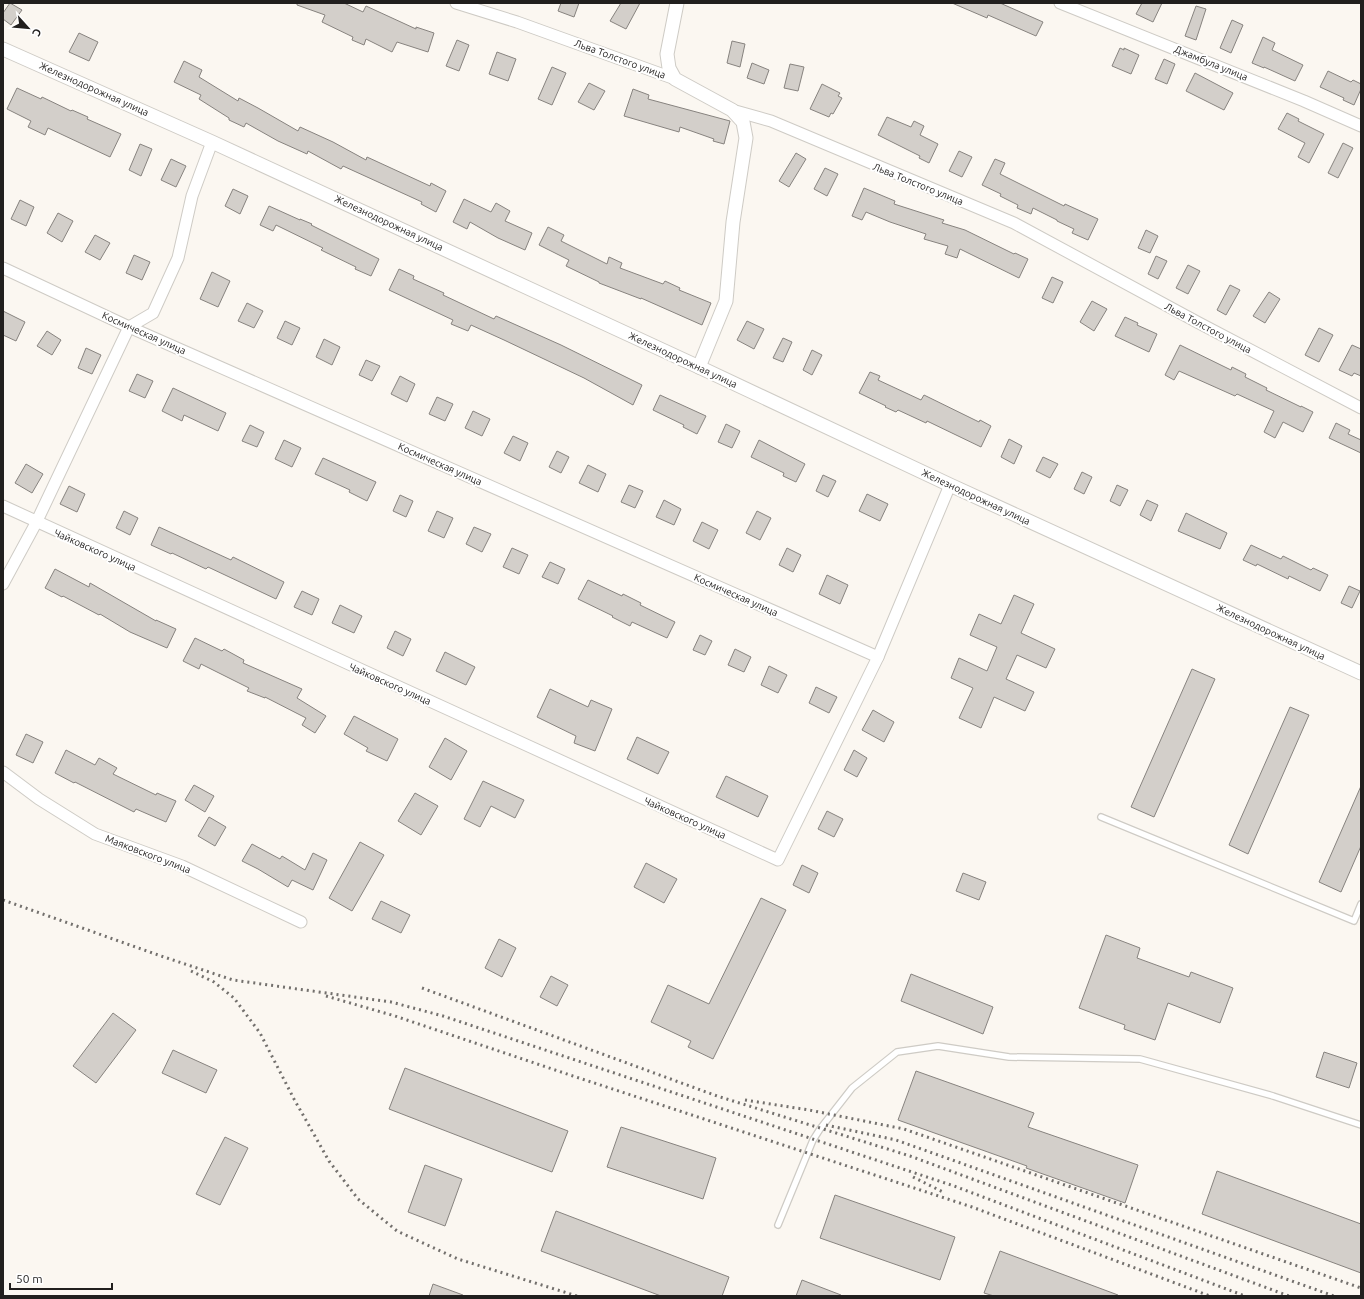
<svg xmlns="http://www.w3.org/2000/svg" width="1364" height="1299" viewBox="0 0 1364 1299" font-family="Ubuntu,sans-serif">
<style>
.building{fill:#d3cfca;stroke:#87837f}
.lines{fill:none;stroke-linecap:round;stroke-linejoin:round}
.service-casing{stroke:#cecbc5;stroke-width:8}
.minor-casing{stroke:#cecbc5;stroke-width:13}
.tertiary-casing{stroke:#cecbc5;stroke-width:15}
.service{stroke:#fff;stroke-width:5.5}
.minor{stroke:#fff;stroke-width:11}
.tertiary{stroke:#fff;stroke-width:13}
.rail{stroke:#73706d;stroke-width:3;stroke-dasharray:2 4;stroke-linecap:butt}
.labels{text-anchor:middle;dominant-baseline:central;stroke-width:4;stroke-linejoin:round;paint-order:stroke}
.street-label{font-size:10px;fill:#211f1e;stroke:#fff}
</style>
<rect width="100%" height="100%" fill="#fbf7f1"/>
<g class="building">
<polygon points="10,3 22,10 11,25 3,19 3,13"/>
<polygon points="297,3 344,3 363,12 366,6 416,29 416,27 434,33 428,52 397,42 392,52 366,39 364,45 352,40 353,37 322,22 325,15 297,5"/>
<polygon points="561,3 579,3 574,17 558,11"/>
<polygon points="621,3 640,3 626,29 610,21"/>
<polygon points="952,3 1000,3 1043,22 1036,36 988,15 987,18"/>
<polygon points="1142,3 1162,3 1153,22 1136,14"/>
<polygon points="1196,6 1206,9 1196,40 1185,36"/>
<polygon points="1232,20 1243,25 1231,53 1220,48"/>
<polygon points="79,33 98,42 89,61 69,52"/>
<polygon points="1263,37 1275,43 1272,50 1303,65 1295,81 1264,67 1264,68 1252,63"/>
<polygon points="457,40 469,45 459,71 446,66"/>
<polygon points="732,41 745,44 740,67 727,63"/>
<polygon points="1120,48 1124,50 1124,48 1139,55 1131,74 1112,66"/>
<polygon points="497,52 516,59 508,81 489,74"/>
<polygon points="1164,59 1175,64 1167,84 1155,79"/>
<polygon points="184,61 202,70 199,77 238,101 239,98 258,108 298,131 300,127 333,142 366,160 367,157 430,186 431,183 446,191 436,212 421,204 422,202 343,166 341,169 308,151 307,154 278,141 246,123 244,127 229,120 229,118 199,99 201,95 174,82"/>
<polygon points="752,63 769,70 764,84 747,78"/>
<polygon points="790,64 804,67 798,91 784,88"/>
<polygon points="552,67 566,73 552,105 538,99"/>
<polygon points="1328,71 1351,82 1353,80 1361,84 1361,89 1354,105 1343,100 1344,98 1320,87"/>
<polygon points="1195,73 1233,93 1224,110 1186,91"/>
<polygon points="589,83 605,91 594,110 578,102"/>
<polygon points="822,84 840,93 838,96 842,98 833,114 831,113 829,117 810,109"/>
<polygon points="17,88 41,99 42,97 71,111 72,110 88,117 87,119 121,134 110,157 48,128 45,135 28,127 31,121 7,109"/>
<polygon points="633,89 649,95 648,99 730,121 724,144 713,141 714,139 680,127 679,132 624,116"/>
<polygon points="1287,113 1299,119 1298,121 1324,134 1309,163 1298,157 1305,143 1278,129"/>
<polygon points="887,117 911,127 914,121 924,126 920,135 938,144 929,163 919,158 920,156 878,135"/>
<polygon points="1343,143 1353,148 1338,178 1328,173"/>
<polygon points="140,144 152,149 141,176 129,170"/>
<polygon points="959,151 972,157 962,177 949,171"/>
<polygon points="796,153 806,159 789,187 779,181"/>
<polygon points="171,159 186,166 176,187 161,180"/>
<polygon points="995,159 1005,163 1000,174 1064,206 1065,204 1098,219 1088,240 1072,233 1074,229 1057,221 1057,220 1033,208 1031,214 1017,208 1018,205 1000,196 1001,194 982,185"/>
<polygon points="825,168 838,174 827,196 814,189"/>
<polygon points="864,188 895,201 894,204 944,220 942,223 965,230 1014,254 1015,253 1028,259 1019,278 960,249 957,258 945,254 948,246 924,239 926,234 890,222 866,212 862,220 852,216"/>
<polygon points="233,189 248,196 240,214 225,206"/>
<polygon points="464,199 491,212 496,203 510,211 505,221 532,233 525,250 498,238 470,222 467,229 453,222"/>
<polygon points="20,200 34,207 26,226 11,219"/>
<polygon points="269,206 300,220 300,219 312,224 311,225 379,259 371,276 355,269 356,267 321,250 323,248 276,225 273,231 260,225"/>
<polygon points="58,213 73,221 62,242 47,233"/>
<polygon points="548,227 564,235 561,241 607,264 609,257 622,263 620,268 663,284 665,281 680,288 679,290 711,303 702,325 641,298 641,299 599,283 599,282 566,266 569,260 539,245"/>
<polygon points="1146,230 1158,236 1150,253 1138,248"/>
<polygon points="95,235 110,243 100,260 85,252"/>
<polygon points="134,255 150,262 142,280 126,273"/>
<polygon points="1156,256 1167,261 1158,279 1148,274"/>
<polygon points="1188,265 1200,271 1188,294 1176,288"/>
<polygon points="399,269 414,276 413,279 444,293 443,295 494,319 496,316 561,345 642,385 633,405 584,378 504,340 471,325 468,331 451,324 453,320 389,290"/>
<polygon points="212,272 230,281 218,307 200,299"/>
<polygon points="1052,277 1063,282 1053,303 1042,298"/>
<polygon points="1230,285 1240,290 1226,315 1217,310"/>
<polygon points="1269,292 1280,299 1265,323 1253,316"/>
<polygon points="1092,301 1107,309 1094,331 1080,322"/>
<polygon points="247,303 263,311 254,328 238,321"/>
<polygon points="3,311 25,322 16,341 3,335"/>
<polygon points="1125,317 1138,323 1137,325 1157,334 1149,352 1115,336"/>
<polygon points="285,321 300,328 292,345 277,338"/>
<polygon points="747,321 764,329 754,349 737,340"/>
<polygon points="1319,328 1333,335 1319,362 1305,355"/>
<polygon points="47,331 61,340 52,355 37,346"/>
<polygon points="783,338 792,342 783,362 773,358"/>
<polygon points="324,339 340,347 332,365 316,357"/>
<polygon points="1180,345 1231,370 1232,367 1246,374 1245,377 1267,388 1266,390 1301,407 1301,406 1313,412 1303,432 1283,422 1275,438 1264,432 1274,411 1237,394 1235,396 1179,371 1174,380 1165,375"/>
<polygon points="1352,345 1361,349 1361,376 1354,373 1352,376 1339,370"/>
<polygon points="86,348 101,355 92,374 78,368"/>
<polygon points="812,350 822,355 812,375 803,370"/>
<polygon points="366,360 380,366 372,381 359,375"/>
<polygon points="870,372 880,376 878,380 921,400 924,395 979,422 980,420 991,426 981,447 927,421 926,423 898,410 896,412 885,407 886,406 859,393"/>
<polygon points="137,374 153,381 145,398 129,391"/>
<polygon points="400,376 415,384 407,402 391,394"/>
<polygon points="173,388 226,413 218,431 184,415 182,421 162,411"/>
<polygon points="660,395 706,416 697,434 683,427 684,425 653,410"/>
<polygon points="437,397 453,404 445,421 429,414"/>
<polygon points="473,411 490,419 482,436 465,428"/>
<polygon points="1336,423 1350,430 1348,434 1361,440 1361,453 1329,438"/>
<polygon points="726,424 740,431 732,448 718,442"/>
<polygon points="250,425 264,432 257,447 242,441"/>
<polygon points="513,436 528,443 520,461 504,453"/>
<polygon points="1009,439 1022,446 1014,464 1001,457"/>
<polygon points="284,440 301,448 292,467 275,459"/>
<polygon points="759,440 805,464 796,482 783,476 784,473 751,457"/>
<polygon points="557,451 569,457 561,473 549,467"/>
<polygon points="1043,457 1058,464 1050,478 1036,471"/>
<polygon points="323,458 376,482 367,501 349,492 350,490 315,474"/>
<polygon points="26,464 43,474 32,493 15,483"/>
<polygon points="588,465 606,474 598,492 579,483"/>
<polygon points="1082,472 1092,477 1084,494 1074,489"/>
<polygon points="823,475 836,481 828,497 816,491"/>
<polygon points="629,485 643,491 635,508 621,502"/>
<polygon points="1117,485 1128,490 1120,506 1110,501"/>
<polygon points="69,486 85,494 77,512 60,504"/>
<polygon points="867,494 888,504 880,521 859,511"/>
<polygon points="400,495 413,501 406,517 393,511"/>
<polygon points="664,500 681,509 674,525 656,517"/>
<polygon points="1147,500 1158,505 1151,521 1140,515"/>
<polygon points="124,511 138,518 130,535 116,528"/>
<polygon points="437,511 453,518 444,538 428,531"/>
<polygon points="757,511 771,518 760,540 746,533"/>
<polygon points="1186,513 1227,533 1220,549 1178,531"/>
<polygon points="702,522 718,530 709,549 693,541"/>
<polygon points="159,527 231,560 233,557 284,582 276,599 208,567 206,569 172,553 171,554 151,545"/>
<polygon points="474,527 491,534 482,552 466,544"/>
<polygon points="1251,545 1281,559 1283,556 1311,570 1313,568 1328,575 1320,591 1289,576 1288,579 1257,564 1256,566 1243,560"/>
<polygon points="512,548 528,555 519,574 503,567"/>
<polygon points="787,548 801,555 793,572 779,565"/>
<polygon points="550,562 565,569 558,584 542,577"/>
<polygon points="55,569 89,587 90,583 156,621 156,620 176,629 167,648 130,632 100,614 99,615 63,596 62,597 45,588"/>
<polygon points="827,575 848,585 840,604 819,594"/>
<polygon points="588,580 622,596 623,594 641,603 640,605 675,622 667,638 632,622 630,626 612,617 613,616 578,599"/>
<polygon points="1349,586 1360,591 1352,608 1341,603"/>
<polygon points="302,591 319,599 312,615 294,607"/>
<polygon points="1014,595 1034,604 1021,633 1055,649 1046,668 1017,655 1006,679 1034,692 1025,711 994,697 981,728 959,718 973,688 951,678 959,658 987,671 997,647 970,635 979,614 1001,624"/>
<polygon points="340,605 362,616 354,633 332,623"/>
<polygon points="395,631 411,639 403,656 387,648"/>
<polygon points="700,635 712,641 705,655 693,650"/>
<polygon points="195,638 222,651 224,649 244,660 243,663 302,689 297,698 326,716 315,733 302,725 306,718 265,697 265,698 247,691 249,688 201,664 199,669 183,661"/>
<polygon points="735,649 751,657 744,672 728,665"/>
<polygon points="445,652 475,667 466,685 436,671"/>
<polygon points="769,666 787,675 778,693 761,685"/>
<polygon points="1192,669 1215,679 1154,817 1131,807"/>
<polygon points="816,687 837,697 829,713 809,703"/>
<polygon points="550,689 588,707 591,700 612,709 595,751 574,743 576,736 537,717"/>
<polygon points="1290,707 1309,715 1248,854 1229,845"/>
<polygon points="873,710 894,722 884,742 862,730"/>
<polygon points="354,716 398,739 387,761 366,751 368,748 344,734"/>
<polygon points="26,734 43,742 33,763 16,755"/>
<polygon points="637,737 669,752 658,774 627,759"/>
<polygon points="445,738 467,751 451,780 429,767"/>
<polygon points="66,750 95,765 99,758 117,768 113,774 156,795 157,793 176,801 166,822 136,809 134,812 75,782 74,783 55,773"/>
<polygon points="854,750 867,758 857,777 844,770"/>
<polygon points="726,776 768,796 758,817 716,797"/>
<polygon points="483,781 524,800 515,818 491,806 480,827 464,819"/>
<polygon points="194,785 214,796 205,812 185,800"/>
<polygon points="1361,786 1361,846 1341,892 1319,882"/>
<polygon points="415,793 438,806 421,835 398,821"/>
<polygon points="827,811 843,819 834,837 818,829"/>
<polygon points="209,817 226,827 215,846 198,836"/>
<polygon points="360,842 384,855 352,911 329,898"/>
<polygon points="252,844 280,859 282,856 305,870 313,853 327,860 313,890 292,880 288,887 258,869 242,861"/>
<polygon points="646,863 677,879 664,903 634,887"/>
<polygon points="802,865 818,873 809,893 793,885"/>
<polygon points="963,873 986,882 979,900 956,891"/>
<polygon points="761,898 786,910 713,1059 688,1047 691,1041 651,1022 668,985 709,1004"/>
<polygon points="381,901 410,915 401,933 372,919"/>
<polygon points="1106,935 1140,948 1137,958 1189,977 1191,972 1233,988 1220,1023 1168,1003 1155,1040 1124,1029 1125,1025 1079,1008"/>
<polygon points="499,939 516,948 502,977 485,968"/>
<polygon points="911,974 993,1007 983,1034 901,1001"/>
<polygon points="551,976 568,985 557,1006 540,997"/>
<polygon points="113,1013 136,1030 96,1083 73,1066"/>
<polygon points="173,1050 217,1070 206,1093 162,1073"/>
<polygon points="1324,1052 1357,1063 1349,1088 1316,1077"/>
<polygon points="405,1068 568,1131 552,1172 389,1109"/>
<polygon points="916,1071 1034,1113 1028,1127 1138,1165 1125,1203 1026,1168 1027,1166 898,1120"/>
<polygon points="621,1127 716,1158 703,1199 607,1167"/>
<polygon points="225,1137 248,1148 220,1205 196,1194"/>
<polygon points="425,1165 462,1179 445,1226 408,1212"/>
<polygon points="1217,1171 1361,1224 1361,1273 1202,1214"/>
<polygon points="835,1195 955,1237 940,1280 820,1238"/>
<polygon points="556,1211 729,1277 722,1296 661,1296 541,1251"/>
<polygon points="1000,1251 1118,1295 1118,1296 994,1296 984,1293"/>
<polygon points="802,1280 841,1295 841,1296 796,1296"/>
<polygon points="433,1284 463,1295 463,1296 429,1296"/>
</g>
<g class="lines">
<g class="service-casing">
<g id="service">
<polyline points="1101,817 1354,921 1361,904"/>
<polyline points="778,1225 813,1140 820,1129 852,1088 897,1052 938,1046 1009,1057 1140,1059 1273,1096 1361,1125"/>
</g>
</g>
<g class="minor-casing">
<g id="minor">
<polyline points="456,3 517,22 675,79"/>
<polyline points="1060,3 1304,101 1361,126"/>
<polyline points="732,110 771,121 1014,223 1199,323 1361,408"/>
<polyline points="3,268 129,327 878,657"/>
<polyline points="3,506 778,860 878,657 950,485"/>
<polyline points="3,584 36,523 129,327 153,313 178,258 192,196 212,142"/>
<polyline points="3,772 39,799 95,834 182,866 301,922"/>
</g>
</g>
<g class="tertiary-casing">
<g id="tertiary">
<polyline points="677,3 667,54 669,68 675,79 732,110 743,122 746,138 733,222 726,301 699,367"/>
<polyline points="3,49 212,142 699,367 950,485 1361,673"/>
</g>
</g>
<use href="#service" class="service"/>
<use href="#minor" class="minor"/>
<use href="#tertiary" class="tertiary"/>
<g class="rail">
<polyline points="3,900 164,957 233,980 391,1002 443,1016 954,1186 1245,1296"/>
<polyline points="191,971 214,982 234,998 260,1033 294,1099 329,1161 358,1199 397,1231 458,1259 577,1296"/>
<polyline points="422,988 717,1096 910,1156 1289,1296"/>
<polyline points="326,996 395,1016 570,1075 972,1207 1210,1296"/>
<polyline points="745,1100 809,1110 904,1129 1361,1288"/>
<polyline points="826,1125 896,1140 1334,1296"/>
<polyline points="913,1177 945,1193"/>
</g>
</g>
<g class="labels">
<g class="street-label">
<text transform="translate(620 59) rotate(20)">Льва Толстого улица</text>
<text transform="translate(1211 63) rotate(22)">Джамбула улица</text>
<text transform="translate(94 89) rotate(24)">Железнодорожная улица</text>
<text transform="translate(918 184) rotate(22)">Льва Толстого улица</text>
<text transform="translate(389 223) rotate(25)">Железнодорожная улица</text>
<text transform="translate(1208 328) rotate(28)">Льва Толстого улица</text>
<text transform="translate(144 333) rotate(24)">Космическая улица</text>
<text transform="translate(683 360) rotate(25)">Железнодорожная улица</text>
<text transform="translate(440 464) rotate(24)">Космическая улица</text>
<text transform="translate(976 497) rotate(25)">Железнодорожная улица</text>
<text transform="translate(95 550) rotate(24)">Чайковского улица</text>
<text transform="translate(736 595) rotate(24)">Космическая улица</text>
<text transform="translate(1271 632) rotate(25)">Железнодорожная улица</text>
<text transform="translate(390 684) rotate(24)">Чайковского улица</text>
<text transform="translate(685 818) rotate(24)">Чайковского улица</text>
<text transform="translate(148 854) rotate(21)">Маяковского улица</text>
</g>
</g>
<rect width="1364" height="1299" fill="none" stroke="#211f1e" stroke-width="8"/>
<g transform="translate(28 28) rotate(117)" stroke="#ffffff" stroke-width="3" paint-order="stroke">
<path d="M0-3L7 15L0 10L-7 15Z" fill="#211f1e"/>
<text y="-6" font-size="11" font-weight="bold" text-anchor="middle" fill="#211f1e">С</text>
</g>
<path d="M10 1283v6h102v-6" fill="none" stroke="#211f1e" stroke-width="2"/>
<text x="16" y="1283" font-size="12" fill="#211f1e" stroke="#ffffff" stroke-width="3" paint-order="stroke">50 m</text>
</svg>
